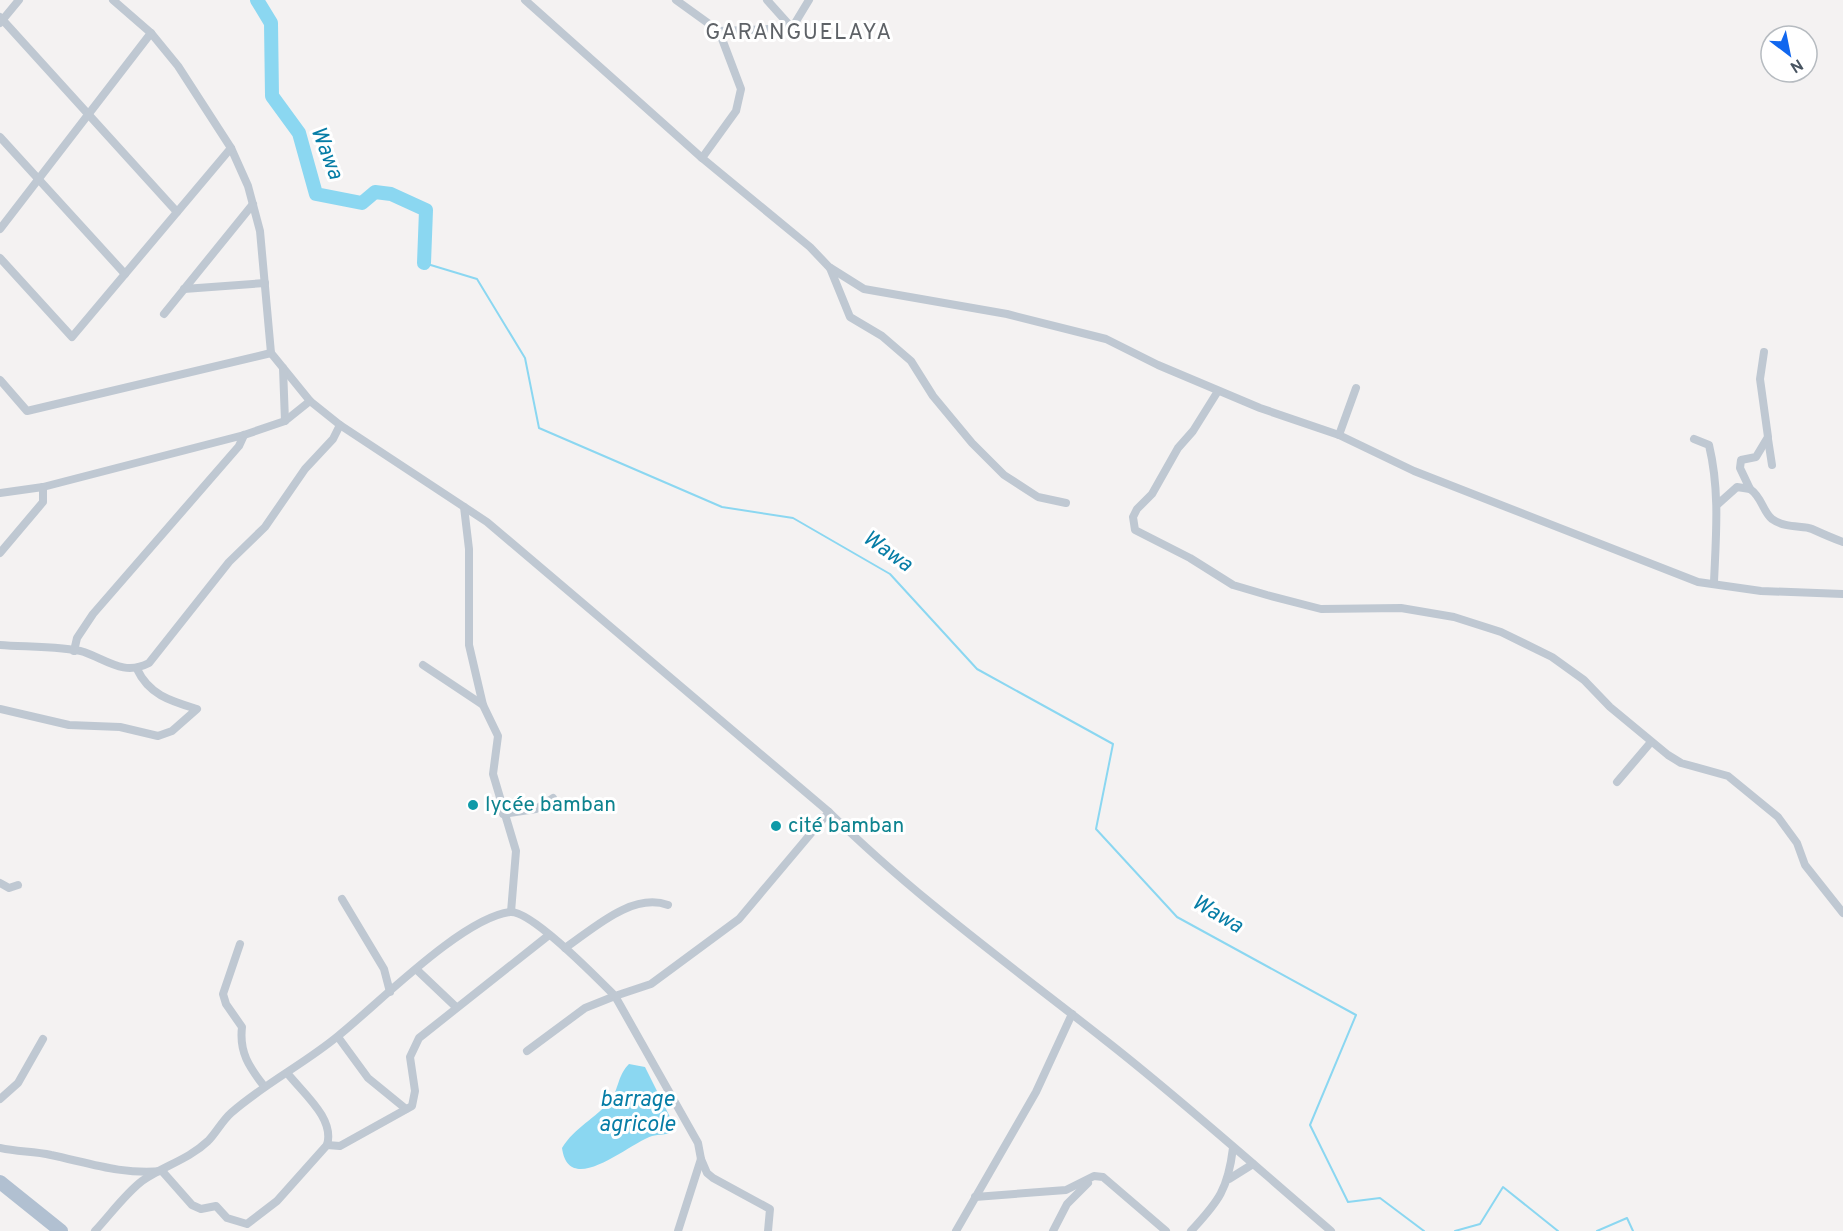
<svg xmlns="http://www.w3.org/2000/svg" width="1843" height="1231" viewBox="0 0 1843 1231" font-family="Overpass,sans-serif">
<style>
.water{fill:#8bd7f1}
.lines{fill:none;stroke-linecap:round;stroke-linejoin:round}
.stream{stroke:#8bd7f1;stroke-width:2}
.river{stroke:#8bd7f1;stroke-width:14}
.street{stroke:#bfc8d2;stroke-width:8}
.primary{stroke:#b1c0d1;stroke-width:14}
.culture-dot{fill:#0f9aa8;stroke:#fff;stroke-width:2}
.labels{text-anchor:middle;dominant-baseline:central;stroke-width:6;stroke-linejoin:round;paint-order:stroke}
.culture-label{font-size:21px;fill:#0d838f;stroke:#fff;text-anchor:start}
.neighbourhood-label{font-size:22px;letter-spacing:1.5px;fill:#5e6267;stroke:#fff}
.water-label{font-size:22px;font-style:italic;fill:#067da6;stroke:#fff}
</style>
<rect width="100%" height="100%" fill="#f4f2f2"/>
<path class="water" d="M629,1064L645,1067L670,1117L674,1132C667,1135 659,1134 652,1136C628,1144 569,1198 562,1148C575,1127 596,1118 610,1101C619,1090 617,1076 629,1064Z"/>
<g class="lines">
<g class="stream">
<polyline points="424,263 477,279 525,358 539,428 722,507 793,518 890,574 977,669 1113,744 1096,829 1177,917 1356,1015 1310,1125 1348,1202 1380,1198 1424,1231"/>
<polyline points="1455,1231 1480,1224 1503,1187 1558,1231"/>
<polyline points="1597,1231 1627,1218 1633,1231"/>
</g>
<polyline class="river" points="257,0 271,23 272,96 299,133 316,194 362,203 375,192 391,194 426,210 424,263"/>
<g class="street">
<path d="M113,0L151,33L178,66L231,148L248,186L260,231L271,353L310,401L340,425L487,522L829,812C914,896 1011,966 1105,1040C1183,1101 1256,1167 1331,1231"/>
<polyline points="525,0 702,158 810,247 829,267 864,289 1007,314 1106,339 1158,365 1260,408 1339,435 1414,471 1698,582 1761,591 1843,594"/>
<polyline points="676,0 719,31 792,28 809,0"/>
<polyline points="767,0 792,28"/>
<polyline points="0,17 177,212"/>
<polyline points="0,23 19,0"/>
<polyline points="0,137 125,274"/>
<polyline points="702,158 736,111 741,89 719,31"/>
<polyline points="0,229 151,33"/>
<polyline points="0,258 72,337 231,148"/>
<polyline points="830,268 850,317 882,336 911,361 933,396 972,443 1004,475 1038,497 1066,503"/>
<polyline points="184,289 265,283"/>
<polyline points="164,314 253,204"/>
<polyline points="283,368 285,421"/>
<polyline points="0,380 27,411 271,353"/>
<polyline points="1218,391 1193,431 1178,448 1152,494 1137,509 1133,517 1135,530 1190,558 1233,585 1267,595 1321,609 1401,608 1454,617 1501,632 1552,657 1584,680 1610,707 1668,755 1681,763 1728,776 1778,817 1797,843 1805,865 1843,913"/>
<polyline points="1339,435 1356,388"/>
<path d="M1694,439L1709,445C1720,491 1716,535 1714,582"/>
<polyline points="1768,439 1772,465"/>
<path d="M1750,489C1762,497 1763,512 1772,519C1786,529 1803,525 1812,529C1823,534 1832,538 1843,542"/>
<polyline points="0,493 43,487 244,435 285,421 310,401"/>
<polyline points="1718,504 1737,487 1750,489 1740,468 1741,460 1756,457 1768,437 1760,379 1764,352"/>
<polyline points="464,507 469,549 469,645 483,705 498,736 493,774 516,851 511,912"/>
<polyline points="0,553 43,502 43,487"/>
<path d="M0,645C23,647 63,646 84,652C107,660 124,676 149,663L229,562L265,527L305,469L333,439L340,425"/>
<polyline points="74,651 77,638 93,614 239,446 244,435"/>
<polyline points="423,665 483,705"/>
<path d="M0,709L69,725L120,727L158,736L172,731L197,709C171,701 149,695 137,669"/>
<polyline points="1617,782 1651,742"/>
<polyline points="503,814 536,809 553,798"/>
<polyline points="0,883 9,888 18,885"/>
<polyline points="342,899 384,969 390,992"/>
<path d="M240,944L223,994L226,1004L242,1027C239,1052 249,1067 264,1086"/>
<path d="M565,948C593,929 632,892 668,905"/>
<polyline points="417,970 456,1007"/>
<polyline points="338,1037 368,1078 406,1109"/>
<polyline points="527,1051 585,1008 615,996 698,1143 701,1159 678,1231"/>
<polyline points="0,1099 18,1083 43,1039"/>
<polyline points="327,1145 340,1146 412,1106 415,1091 410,1057 419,1038 549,935"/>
<path d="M0,1148C17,1152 34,1151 51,1155C89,1163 123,1175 162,1171L192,1205L201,1209L216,1206L227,1218L247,1224L277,1201L327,1145C335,1119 304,1094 288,1074"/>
<polyline points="701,1159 707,1173 713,1178 770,1209 768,1231"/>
<polyline points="1229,1179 1253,1164"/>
<polyline points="975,1197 1066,1190 1094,1176 1103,1177 1166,1231"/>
<path d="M95,1231C110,1215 125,1194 142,1181C163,1166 188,1160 208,1141C216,1133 222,1121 231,1113C264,1084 304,1064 338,1036C378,1004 462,918 510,912C531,910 598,979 615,996L651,984L739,919L829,812"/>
<polyline points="956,1231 1036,1092 1072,1014"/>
<polyline points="1053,1231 1067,1204 1088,1183"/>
<path d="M1191,1231C1219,1201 1228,1189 1233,1148"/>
</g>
<polyline class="primary" points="0,1182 61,1231"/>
</g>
<g class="culture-dot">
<circle cx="473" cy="805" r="6"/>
<circle cx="776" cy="826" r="6"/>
</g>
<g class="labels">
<g class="culture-label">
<text x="485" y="805">lycée bamban</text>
<text x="788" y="826">cité bamban</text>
</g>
<g class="neighbourhood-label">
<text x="799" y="33">GARANGUELAYA</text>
</g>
<g class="water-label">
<text transform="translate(326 153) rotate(69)">Wawa</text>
<text transform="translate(887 552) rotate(35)">Wawa</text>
<text transform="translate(1217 915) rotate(30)">Wawa</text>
<text x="637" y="1100">barrage<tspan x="637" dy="25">agricole</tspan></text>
</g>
</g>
<g transform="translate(1789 54) rotate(148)"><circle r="28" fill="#ffffff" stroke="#b6bbc0" stroke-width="1.5"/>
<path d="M0-4.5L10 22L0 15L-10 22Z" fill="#1167ef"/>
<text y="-9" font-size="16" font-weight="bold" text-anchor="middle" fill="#485461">N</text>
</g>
</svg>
